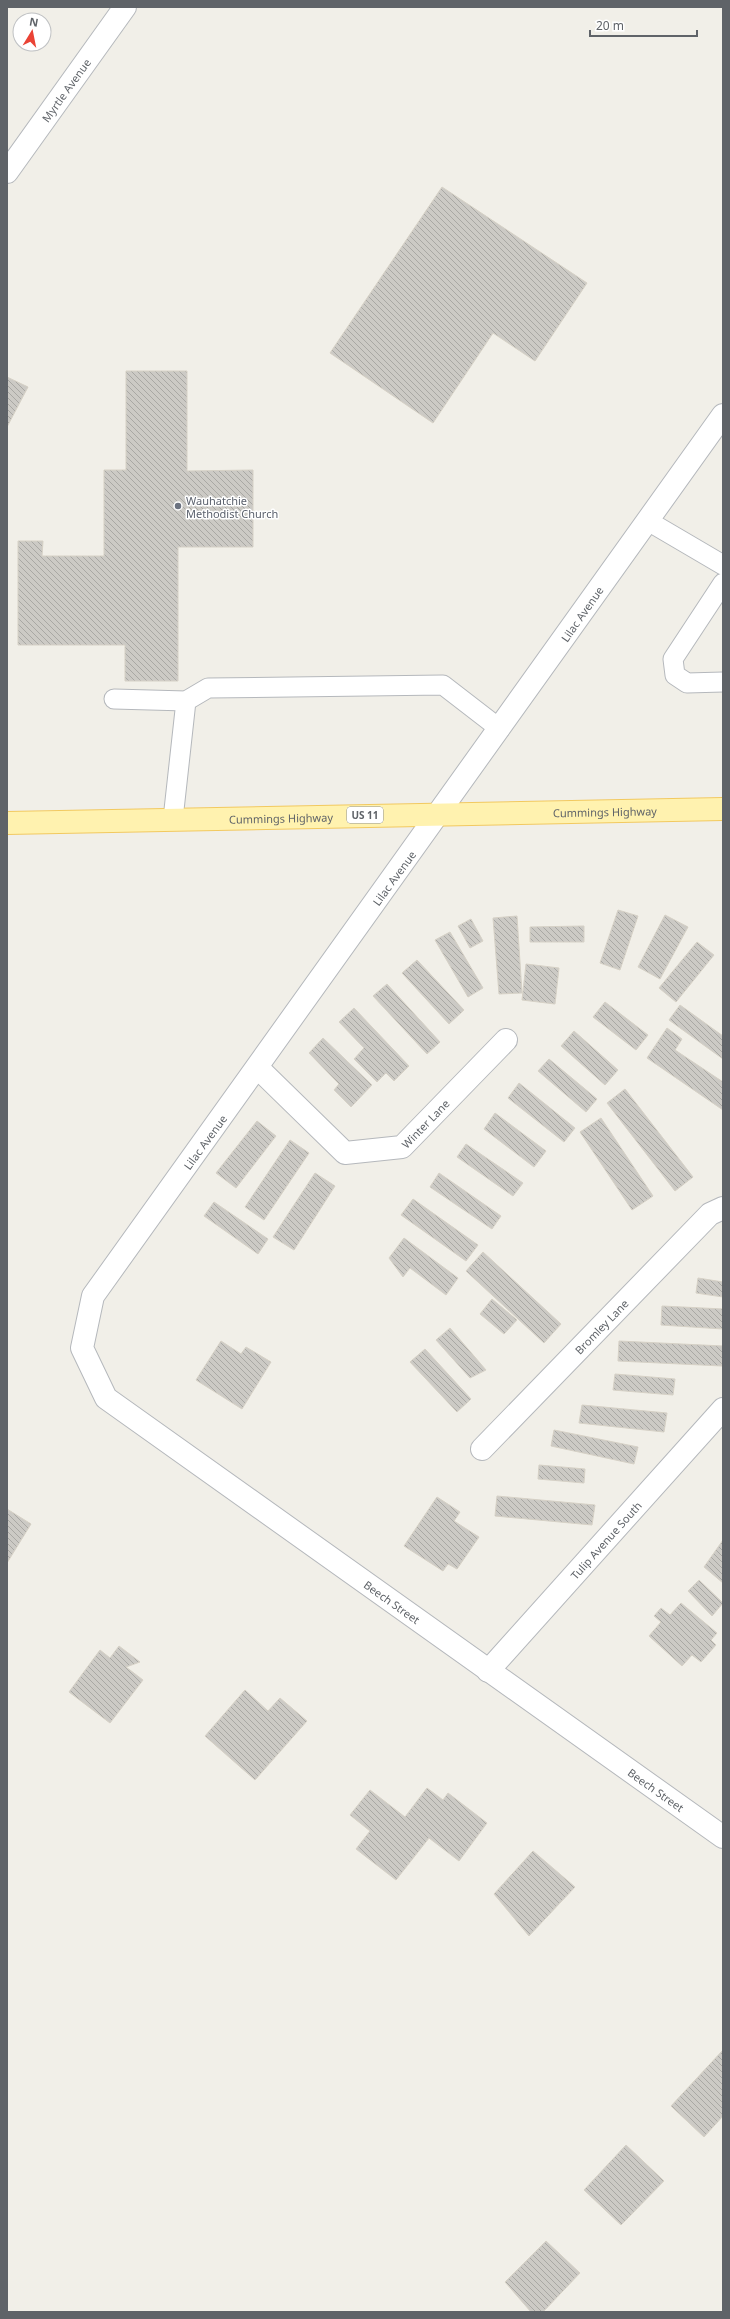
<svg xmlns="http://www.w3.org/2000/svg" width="730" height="2319" viewBox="0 0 730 2319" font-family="'Noto Sans',sans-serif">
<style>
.building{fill:url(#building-back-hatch);stroke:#d6d1c6}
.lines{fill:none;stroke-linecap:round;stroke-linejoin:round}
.lane-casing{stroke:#b5b8bc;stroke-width:21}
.street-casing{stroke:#b5b8bc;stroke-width:24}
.primary-casing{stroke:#f2c960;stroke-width:24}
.lane{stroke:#fff;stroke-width:19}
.street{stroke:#fff;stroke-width:22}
.primary{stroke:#fff2af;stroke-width:22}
.worship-dot{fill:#6b7280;stroke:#fff;stroke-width:1.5}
.labels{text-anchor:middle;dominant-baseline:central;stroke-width:3;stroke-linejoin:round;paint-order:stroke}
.shield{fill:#fff;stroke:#8f9295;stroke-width:1}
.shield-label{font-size:10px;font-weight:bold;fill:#5f6368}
.street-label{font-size:11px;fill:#5f6368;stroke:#fff}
.worship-label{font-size:11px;fill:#5b616d;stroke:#fff;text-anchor:start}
</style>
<defs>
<pattern id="building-back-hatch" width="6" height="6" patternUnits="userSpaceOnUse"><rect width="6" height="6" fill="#cccac5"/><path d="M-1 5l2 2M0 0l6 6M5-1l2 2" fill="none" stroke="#a9a8a4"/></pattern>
</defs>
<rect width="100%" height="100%" fill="#f1efe8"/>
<g class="building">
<polygon points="442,187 587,283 535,361 493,333 433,423 330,353"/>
<polygon points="126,371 187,371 187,471 253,470 253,547 178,547 178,681 125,681 125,645 18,645 18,541 43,541 42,556 104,556 104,470 126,470"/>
<polygon points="7,377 28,387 7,427"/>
<polygon points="618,910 638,916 620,970 600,963"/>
<polygon points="665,915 688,927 660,979 638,967"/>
<polygon points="517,916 522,993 499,994 493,918"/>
<polygon points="471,919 483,941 470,948 458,926"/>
<polygon points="584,926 584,942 530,942 530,927"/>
<polygon points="450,932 483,988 468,997 435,940"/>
<polygon points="697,942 714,955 676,1002 659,988"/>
<polygon points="417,960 464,1010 449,1024 402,973"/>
<polygon points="526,964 559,968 555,1004 522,1000"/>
<polygon points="387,984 440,1042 427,1054 373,996"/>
<polygon points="605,1002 648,1035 636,1050 593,1017"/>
<polygon points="680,1005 723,1036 723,1059 669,1020"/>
<polygon points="354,1008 409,1066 394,1081 386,1073 377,1082 354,1059 364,1048 339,1022"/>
<polygon points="667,1028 682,1039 675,1050 723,1082 723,1110 647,1058"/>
<polygon points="574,1031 618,1070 605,1085 561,1046"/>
<polygon points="323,1038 372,1085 351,1107 334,1090 339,1084 309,1053"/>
<polygon points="549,1059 597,1099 586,1112 538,1071"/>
<polygon points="519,1083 575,1128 564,1142 508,1098"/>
<polygon points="625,1089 693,1177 675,1191 607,1103"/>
<polygon points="495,1113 546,1151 534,1167 484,1129"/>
<polygon points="601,1118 653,1196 632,1210 580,1132"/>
<polygon points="257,1121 276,1136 236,1188 216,1173"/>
<polygon points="290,1140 309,1153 264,1220 245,1207"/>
<polygon points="466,1144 523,1183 513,1196 457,1157"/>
<polygon points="315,1173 335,1186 294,1250 273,1237"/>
<polygon points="439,1173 501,1216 492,1229 430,1187"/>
<polygon points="413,1199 478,1245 466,1261 401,1215"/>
<polygon points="214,1202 268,1239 258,1254 204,1216"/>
<polygon points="404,1238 458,1278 446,1295 410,1268 403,1277 389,1258"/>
<polygon points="483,1252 561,1324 544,1343 466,1271"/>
<polygon points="698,1278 723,1282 723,1297 696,1293"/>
<polygon points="492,1299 517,1320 504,1334 480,1314"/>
<polygon points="662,1306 723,1309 723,1329 661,1325"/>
<polygon points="450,1328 486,1370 470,1378 436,1340"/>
<polygon points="221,1341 241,1354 246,1347 271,1362 242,1409 196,1380"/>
<polygon points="619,1341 723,1346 722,1366 618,1361"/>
<polygon points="425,1349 471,1399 457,1412 410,1362"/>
<polygon points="615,1374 675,1379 673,1395 613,1390"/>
<polygon points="582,1405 667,1413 664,1432 579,1423"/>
<polygon points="554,1430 638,1447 634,1464 551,1446"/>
<polygon points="539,1465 585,1469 584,1483 538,1479"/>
<polygon points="497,1496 595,1505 592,1525 495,1516"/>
<polygon points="437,1497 460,1512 454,1521 479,1537 457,1569 448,1564 443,1571 404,1546"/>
<polygon points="7,1509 31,1524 7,1563"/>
<polygon points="723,1540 723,1583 704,1567"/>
<polygon points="699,1580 723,1603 712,1616 688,1591"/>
<polygon points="681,1603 717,1633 711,1640 716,1645 701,1662 692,1655 682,1666 649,1636 661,1622 654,1616 661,1608 670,1615"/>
<polygon points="119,1646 140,1662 126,1667 143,1680 110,1723 69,1692 100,1650 110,1658"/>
<polygon points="245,1690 268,1711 280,1698 307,1721 255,1780 205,1736"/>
<polygon points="427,1788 443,1800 448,1793 487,1823 459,1861 429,1838 396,1880 356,1849 370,1831 350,1815 370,1790 405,1817"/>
<polygon points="533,1851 575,1887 529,1936 494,1894"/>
<polygon points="723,2050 723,2116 704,2137 671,2106"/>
<polygon points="626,2145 664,2181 621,2225 584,2190"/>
<polygon points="546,2241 580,2273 543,2312 531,2312 505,2282"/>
</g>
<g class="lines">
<g class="lane-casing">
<g id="lane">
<polyline points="648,521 723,565"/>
<polyline points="723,583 673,659 675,675 687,683 723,682"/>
<polyline points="114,699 186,701 208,688 443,685 500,729"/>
<polyline points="173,819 186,701"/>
</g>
</g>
<g class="street-casing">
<g id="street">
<path id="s1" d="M7,172L125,7"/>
<path id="s2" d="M723,415L93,1296L82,1348L106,1398L723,1837"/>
<path id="s3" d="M258,1068L345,1153L402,1147L506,1040"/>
<path id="s4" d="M482,1449L710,1214L723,1208"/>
<path id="s5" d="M488,1671L723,1409"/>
</g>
</g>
<g class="primary-casing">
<g id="primary">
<path id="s6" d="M7,823L723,809"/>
</g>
</g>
<use href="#lane" class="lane"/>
<use href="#street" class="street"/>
<use href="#primary" class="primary"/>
</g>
<circle class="worship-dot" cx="178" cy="506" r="4"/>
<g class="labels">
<rect class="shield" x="347" y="807" width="36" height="16" rx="3"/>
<g class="shield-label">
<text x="365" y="815">US 11</text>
</g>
<g class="street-label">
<text stroke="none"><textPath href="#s1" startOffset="101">Myrtle Avenue</textPath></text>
<text transform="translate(582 614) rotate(-55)">Lilac Avenue</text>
<text stroke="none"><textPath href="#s6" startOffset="598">Cummings Highway</textPath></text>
<text stroke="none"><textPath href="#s6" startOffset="274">Cummings Highway</textPath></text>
<text transform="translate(394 878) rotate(-54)">Lilac Avenue</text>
<text stroke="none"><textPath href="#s3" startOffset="212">Winter Lane</textPath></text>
<text transform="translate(205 1142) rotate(-54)">Lilac Avenue</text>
<text stroke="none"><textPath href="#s4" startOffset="171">Bromley Lane</textPath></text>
<text stroke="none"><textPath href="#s5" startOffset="176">Tulip Avenue South</textPath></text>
<text stroke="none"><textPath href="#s2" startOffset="1543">Beech Street</textPath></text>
<text stroke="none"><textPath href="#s2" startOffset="1867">Beech Street</textPath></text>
</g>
<g class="worship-label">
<text x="186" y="500">Wauhatchie<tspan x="186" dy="13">Methodist Church</tspan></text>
</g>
</g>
<rect width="730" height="2319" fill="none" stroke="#5f6368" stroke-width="16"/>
<g transform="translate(32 32) rotate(10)"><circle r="19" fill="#ffffff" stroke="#bfc1c3"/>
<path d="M0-3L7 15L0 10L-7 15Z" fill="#ea4335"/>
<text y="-6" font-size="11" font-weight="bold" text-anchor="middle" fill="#5f6368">N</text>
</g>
<path d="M590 30v6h107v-6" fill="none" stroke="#5f6368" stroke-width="2"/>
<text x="596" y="30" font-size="12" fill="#5f6368" stroke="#ffffff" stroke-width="3" paint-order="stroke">20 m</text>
</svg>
